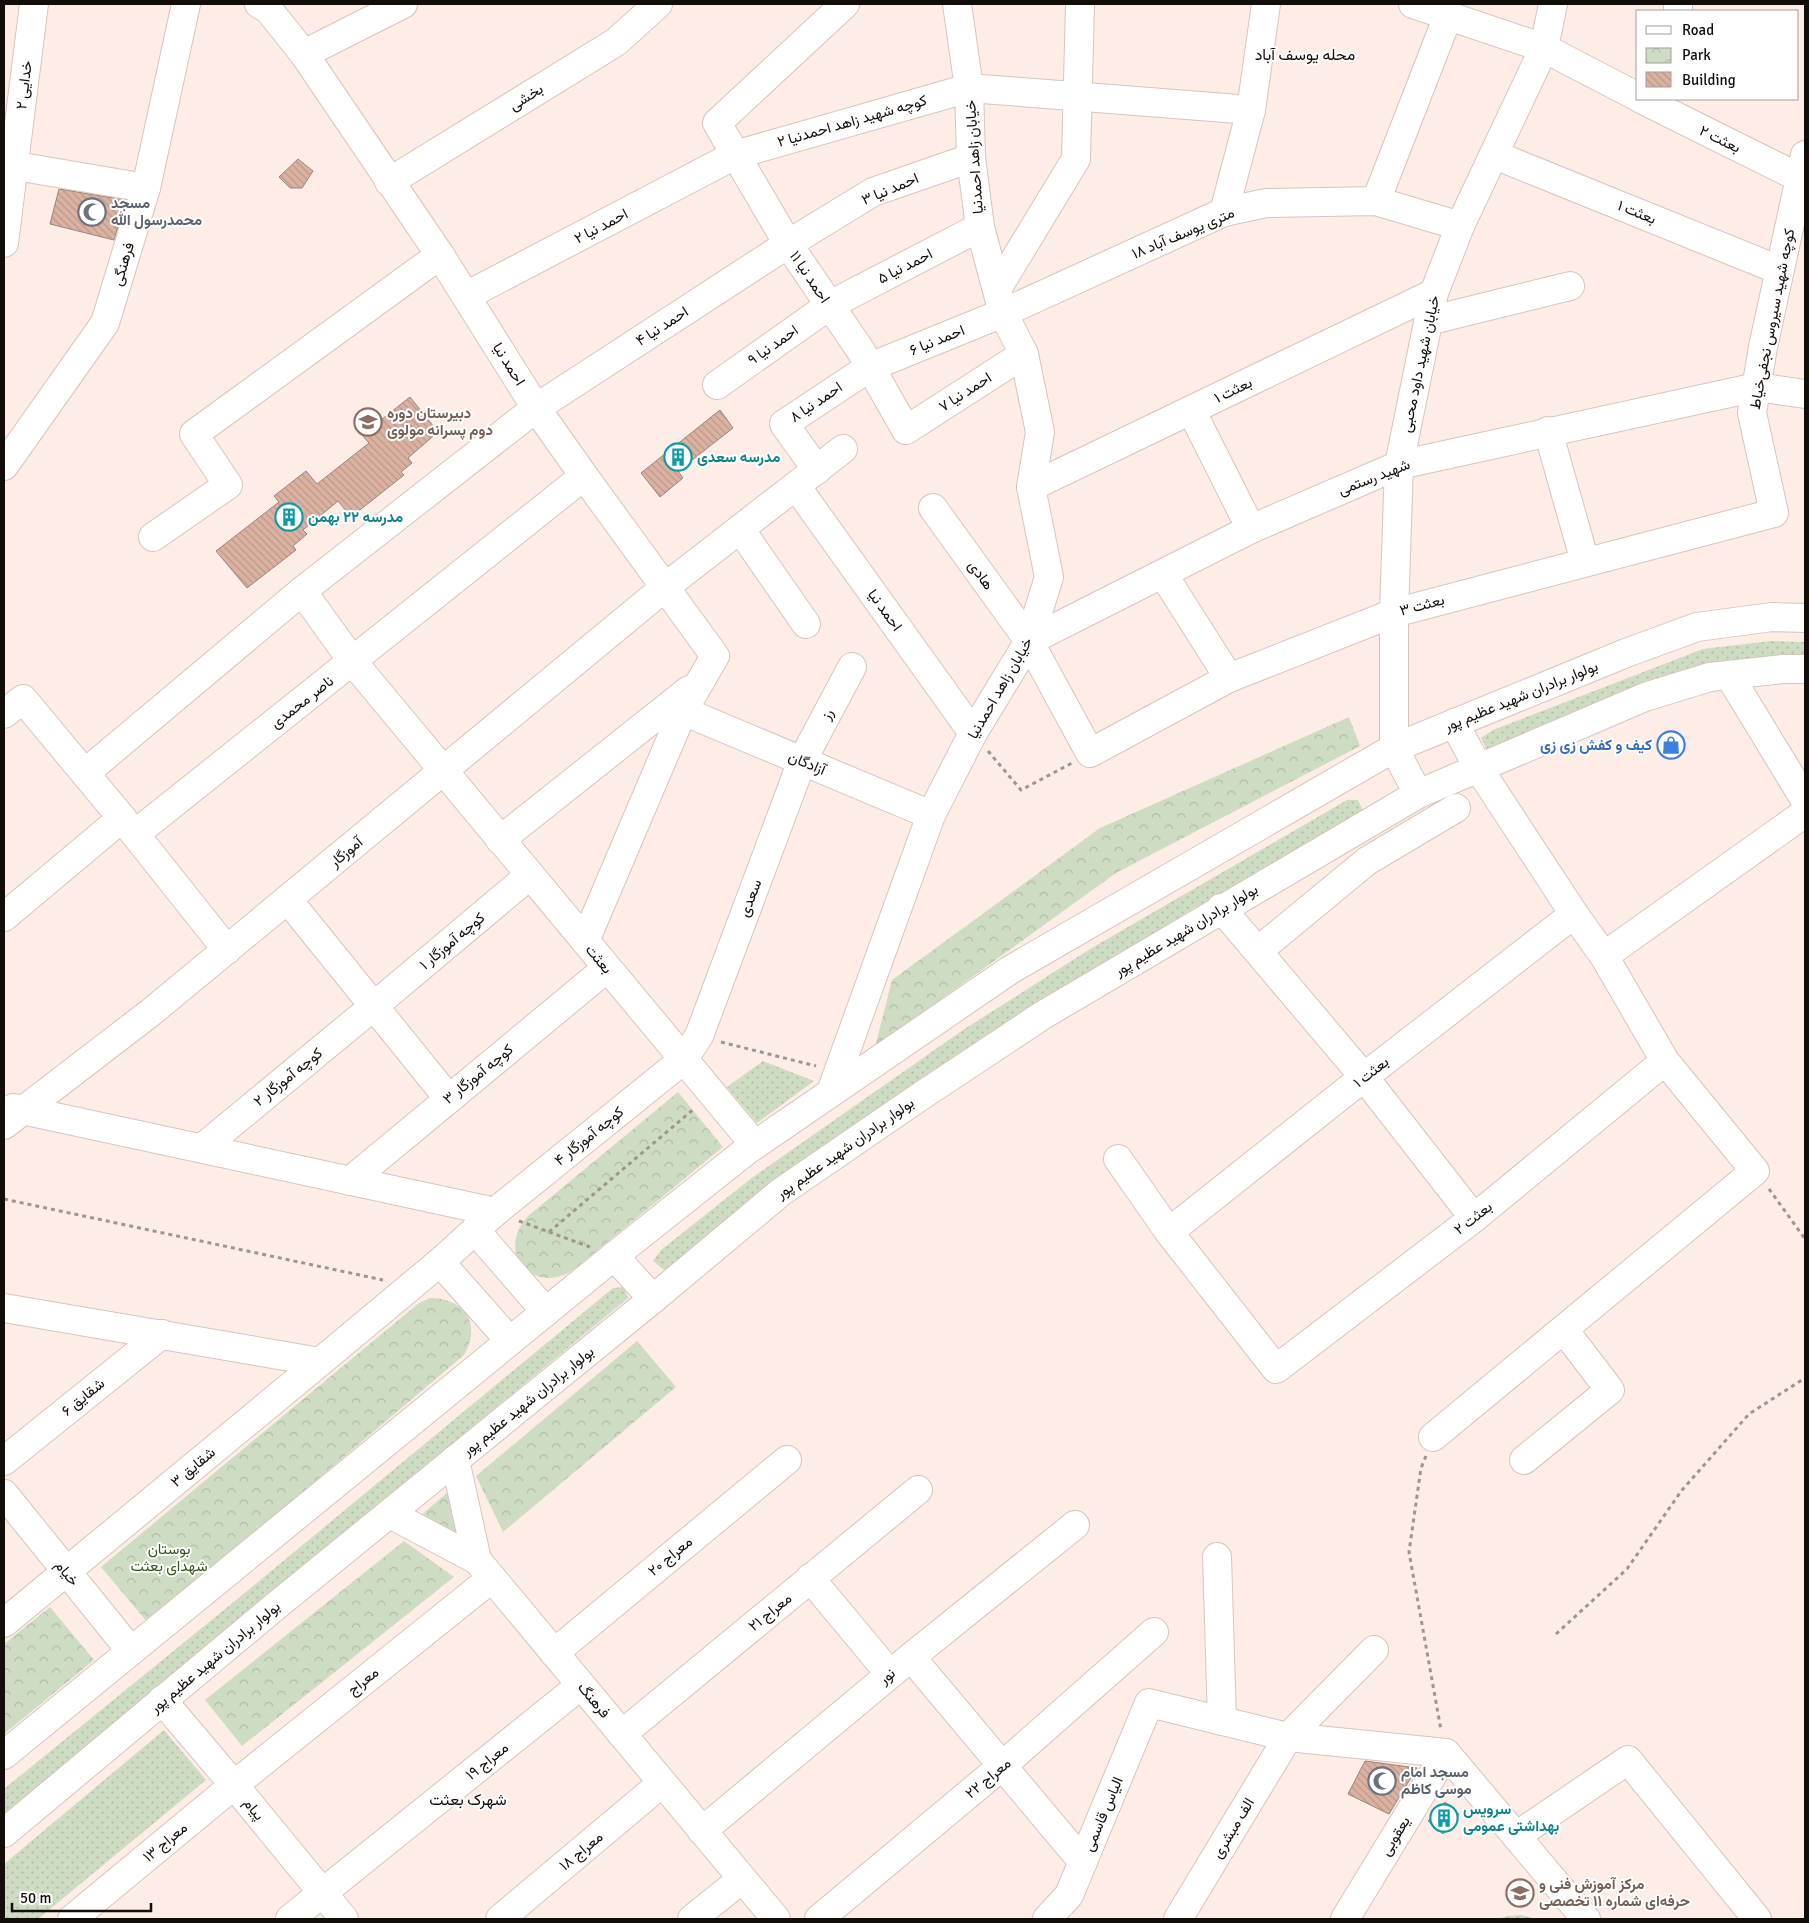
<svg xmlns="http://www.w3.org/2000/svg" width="1809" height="1923" viewBox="0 0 1809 1923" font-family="Signika,Vazirmatn,sans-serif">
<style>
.grass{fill:url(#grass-dots)}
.park{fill:url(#park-crowns)}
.building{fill:url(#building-back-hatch);stroke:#98857d}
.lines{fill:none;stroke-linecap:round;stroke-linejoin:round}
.minor-casing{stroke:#d8c4bc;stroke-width:30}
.major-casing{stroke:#d8c4bc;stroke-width:30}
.path{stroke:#a1948f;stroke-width:3;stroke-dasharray:4 4;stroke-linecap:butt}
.minor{stroke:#fff;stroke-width:28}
.major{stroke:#fff;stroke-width:28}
.labels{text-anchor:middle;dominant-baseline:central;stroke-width:4;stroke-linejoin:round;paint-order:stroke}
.street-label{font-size:15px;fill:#130d0a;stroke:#fff}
.worship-label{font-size:15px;font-weight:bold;fill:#5b616d;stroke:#fff;text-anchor:start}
.education-label{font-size:15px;font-weight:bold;fill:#785e54;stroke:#fff;text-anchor:start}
.culture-label{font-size:15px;font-weight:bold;fill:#0d838f;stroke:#fff;text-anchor:start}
.shop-label{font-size:15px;font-weight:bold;fill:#366cbe;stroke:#fff;text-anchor:end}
.park-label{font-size:15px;fill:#3b541f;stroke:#fff}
.neighbourhood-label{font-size:16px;fill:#130d0a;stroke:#fff}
</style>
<defs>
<pattern id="grass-dots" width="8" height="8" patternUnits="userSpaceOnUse" patternTransform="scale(1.25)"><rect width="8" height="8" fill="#cfdcc4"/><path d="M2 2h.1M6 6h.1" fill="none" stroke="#b1bca7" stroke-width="1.8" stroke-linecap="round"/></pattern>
<pattern id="park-crowns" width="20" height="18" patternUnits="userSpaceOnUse" patternTransform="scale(1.25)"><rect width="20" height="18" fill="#cfdcc4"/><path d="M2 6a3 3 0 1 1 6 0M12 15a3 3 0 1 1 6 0" fill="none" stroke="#b1bca7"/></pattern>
<pattern id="building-back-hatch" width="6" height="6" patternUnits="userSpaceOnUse" patternTransform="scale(1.25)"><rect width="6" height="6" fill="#dbb2a1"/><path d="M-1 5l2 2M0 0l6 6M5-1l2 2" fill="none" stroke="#bb9889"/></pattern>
</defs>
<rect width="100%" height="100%" fill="#feede6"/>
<g class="grass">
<polygon points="1771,641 1805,642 1805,657 1738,660 1698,669 1501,750 1486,748 1481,738 1493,730 1703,649"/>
<polygon points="1347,800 1358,800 1363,811 1352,821 1193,909 967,1049 814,1155 664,1270 653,1261 661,1250 753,1177 963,1030 1090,949"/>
<polygon points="763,1061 814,1081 757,1123 727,1087"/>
<polygon points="624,1287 628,1298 4,1815 4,1789 241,1596 613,1288"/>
<polygon points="164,1730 206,1780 38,1919 4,1919 4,1864"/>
<polygon points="1522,1915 1535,1919 1497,1919 1508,1916"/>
</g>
<g class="park">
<polygon points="1349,717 1360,746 1116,873 875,1047 892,980 1100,828"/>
<path d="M678,1092L723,1147L572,1271C531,1295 495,1252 528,1216Z"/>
<path d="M430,1298C465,1298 482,1324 464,1355L148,1623L101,1567L419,1303Z"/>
<polygon points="637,1341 676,1387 503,1532 476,1476"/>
<polygon points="448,1492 468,1546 421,1515"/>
<polygon points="404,1541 454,1577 242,1746 205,1700"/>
<polygon points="50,1607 94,1660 4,1734 4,1644"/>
</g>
<g class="building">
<polygon points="298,159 313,171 302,188 290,188 279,177"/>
<polygon points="59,189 126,200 114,240 50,224"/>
<polygon points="410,397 438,432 408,458 412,463 401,472 404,475 351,517 338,501 303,530 307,534 293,546 296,550 247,588 216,551 279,502 274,496 306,471 317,484 369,443 362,435"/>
<polygon points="720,410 733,428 678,471 683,478 660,497 641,473"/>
<polygon points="1365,1761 1417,1768 1389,1814 1348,1794"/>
<polygon points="1445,1802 1459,1814 1443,1834 1428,1821"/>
</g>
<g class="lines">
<g class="minor-casing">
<g id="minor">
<polyline points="259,4 268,9 304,54 440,255 536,408 584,476 715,656 683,711 585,941"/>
<polyline points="845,4 717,123 788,244 861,351 906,430 1024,354"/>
<polyline points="1413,4 1544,48 1638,97"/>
<polyline points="1678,11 1678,4"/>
<polyline points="304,54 403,4"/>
<polyline points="1641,99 1800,178 1805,178"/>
<polyline points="1495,155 1779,270"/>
<polyline points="4,164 146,188"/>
<polyline points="389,182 616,42 658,4"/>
<polyline points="1376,201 1448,16"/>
<polyline points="1224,212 1251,110 1266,4"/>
<polyline points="4,243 34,4"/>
<polyline points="997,289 1076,159 1080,4"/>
<polyline points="466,296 735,155 969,88 1251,110"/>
<polyline points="1428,321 1570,286"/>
<polyline points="717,385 830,305 980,227"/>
<polyline points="1191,410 1251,529"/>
<polyline points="1548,431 1585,562"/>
<polyline points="4,466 105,323 146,188 186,4"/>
<polyline points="817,470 784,424 870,367 1003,313 1224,212 1266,203 1376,201 1460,226"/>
<polyline points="796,486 973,733"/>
<polyline points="1031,487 1434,293"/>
<polyline points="933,508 1029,641 1090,753 1229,678 1394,613 1774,513 1752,413 1763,347 1805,155"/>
<polyline points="740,529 806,624"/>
<polyline points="153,537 228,485 194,434 440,255"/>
<polyline points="1163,574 1229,678"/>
<polyline points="302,591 353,662 755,1145"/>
<polyline points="1029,641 1251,529 1399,465 1757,387 1805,394"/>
<polyline points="1729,675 1805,800"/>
<polyline points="683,711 931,815"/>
<polyline points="4,714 23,699 122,818 227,950"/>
<polyline points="85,773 302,591 536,408 788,244 873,192 971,158"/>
<polyline points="1418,794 1394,748 1394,613 1399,465 1434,293 1460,226 1544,48 1553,4"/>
<polyline points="135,834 584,476"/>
<polyline points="500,840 689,690"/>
<polyline points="288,900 449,1099"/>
<polyline points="1221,908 1364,1077 1474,1218"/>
<polyline points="4,917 122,818"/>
<polyline points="1258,951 1367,861 1456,808"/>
<polyline points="1604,956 1805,813"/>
<polyline points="831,1092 931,815 973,733 1029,641 1049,577 1031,487 1040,432 1024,354 1003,313 980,227 971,158 969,88 957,4"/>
<polyline points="13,1108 495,1212"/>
<polyline points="4,1125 150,1013 664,588 843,449"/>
<polyline points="202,1148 374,1006 530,875"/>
<polyline points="1118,1159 1169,1232 1276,1369 1474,1218 1665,1061"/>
<polyline points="350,1181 607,968"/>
<polyline points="475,1230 546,1312"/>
<polyline points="1169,1232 1364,1077 1574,914"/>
<polyline points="440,1262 510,1341"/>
<polyline points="4,1308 320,1362"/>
<polyline points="1433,1437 1755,1171 1665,1061 1604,956 1574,914 1479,769"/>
<polyline points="455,1460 477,1560 776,1919"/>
<polyline points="1524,1460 1610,1390 1564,1330"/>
<polyline points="4,1461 162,1334"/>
<polyline points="4,1494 131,1651"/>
<polyline points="390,1514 477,1560"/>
<polyline points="1217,1557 1222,1721"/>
<polyline points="810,1578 890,1674"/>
<polyline points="4,1623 320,1362 440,1262 495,1212 683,1060 699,1036 802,761 852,667"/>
<polyline points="554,1653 787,1460"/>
<polyline points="911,1657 1083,1862"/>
<polyline points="162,1700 234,1785 344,1919"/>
<polyline points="622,1734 918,1490"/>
<polyline points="702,1831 911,1657 1075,1525"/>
<polyline points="1516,1836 1628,1760 1757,1919"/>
<polyline points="72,1919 234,1785 492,1578"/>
<polyline points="290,1919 581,1685"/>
<polyline points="500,1919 662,1783"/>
<polyline points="692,1919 742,1879"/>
<polyline points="819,1919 1002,1766 1154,1632"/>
<polyline points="1047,1919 1069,1895 1149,1703 1288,1737 1446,1753 1586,1919"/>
<polyline points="1178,1919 1288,1737 1374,1650"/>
<polyline points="1345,1919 1446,1753"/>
</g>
</g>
<g class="major-casing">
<g id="major">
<polyline points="1454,723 1479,769"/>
<polyline points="614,1256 653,1299"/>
<polyline points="4,1755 614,1256 746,1151 1010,970 1394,748 1626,653 1697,627 1772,617 1805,618"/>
<polyline points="4,1833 277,1605 653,1299 781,1192 918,1098 1043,1015 1418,794 1645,697 1710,677 1783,669 1805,669"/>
</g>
</g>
<g class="path">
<polyline points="988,751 1021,790 1072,763"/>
<polyline points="721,1042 816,1066"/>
<polyline points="1769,1189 1805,1239"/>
<polyline points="4,1199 383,1280"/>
<polyline points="519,1221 590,1247"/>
<polyline points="549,1232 695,1108"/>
<polyline points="1426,1456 1421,1468 1409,1552 1441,1730"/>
<polyline points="1556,1634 1627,1569 1682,1490 1749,1414 1805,1378"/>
</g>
<use href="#minor" class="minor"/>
<use href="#major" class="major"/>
</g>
<defs>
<g id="mosque-ring" transform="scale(1.4375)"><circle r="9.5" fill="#fff" stroke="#6b7280" stroke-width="1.5"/><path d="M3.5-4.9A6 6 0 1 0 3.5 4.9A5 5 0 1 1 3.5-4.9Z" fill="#6b7280"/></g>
<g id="school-ring" transform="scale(1.4375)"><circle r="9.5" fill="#fff" stroke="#8d6e63" stroke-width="1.5"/><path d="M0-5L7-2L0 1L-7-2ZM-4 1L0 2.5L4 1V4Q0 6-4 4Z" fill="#8d6e63"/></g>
<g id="building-ring" transform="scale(1.4375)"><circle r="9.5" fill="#fff" stroke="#0f9aa8" stroke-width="1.5"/><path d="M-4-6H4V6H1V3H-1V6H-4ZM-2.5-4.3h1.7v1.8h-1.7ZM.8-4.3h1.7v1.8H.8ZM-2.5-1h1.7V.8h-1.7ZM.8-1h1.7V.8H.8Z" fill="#0f9aa8"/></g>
<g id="shop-ring" transform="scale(1.4375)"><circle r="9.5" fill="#fff" stroke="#3f7fe0" stroke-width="1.5"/><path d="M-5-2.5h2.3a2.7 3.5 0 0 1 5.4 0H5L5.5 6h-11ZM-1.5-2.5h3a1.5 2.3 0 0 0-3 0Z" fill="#3f7fe0"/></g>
<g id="university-ring" transform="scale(1.4375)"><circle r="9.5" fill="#fff" stroke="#8d6e63" stroke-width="1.5"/><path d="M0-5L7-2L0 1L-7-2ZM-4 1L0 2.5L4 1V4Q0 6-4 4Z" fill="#8d6e63"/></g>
</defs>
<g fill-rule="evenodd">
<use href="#mosque-ring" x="92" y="212"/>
<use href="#school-ring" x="368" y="422"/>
<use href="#building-ring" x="678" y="457"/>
<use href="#building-ring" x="289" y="517"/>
<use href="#shop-ring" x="1671" y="745"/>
<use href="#mosque-ring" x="1382" y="1781"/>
<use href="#building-ring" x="1444" y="1818"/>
<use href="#university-ring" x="1520" y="1893"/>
</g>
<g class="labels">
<g class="street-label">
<text transform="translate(24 85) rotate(-83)">خدایی ۲</text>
<text transform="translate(526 97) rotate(-32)">بخشی</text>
<text transform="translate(852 121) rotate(-16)">کوچه شهید زاهد احمدنیا ۲</text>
<text transform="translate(1720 139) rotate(26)">بعثت ۲</text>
<text transform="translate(974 157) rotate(-94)">خیابان زاهد احمدنیا</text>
<text transform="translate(890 189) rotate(-23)">احمد نیا ۳</text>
<text transform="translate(1637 212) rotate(22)">بعثت ۱</text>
<text transform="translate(601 226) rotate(-28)">احمد نیا ۲</text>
<text transform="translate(1183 233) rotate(-23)">۱۸ متری یوسف آباد</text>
<text transform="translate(123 264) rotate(-73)">فرهنگی</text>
<text transform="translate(905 266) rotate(-27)">احمد نیا ۵</text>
<text transform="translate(810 277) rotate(56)">احمد نیا ۱۱</text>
<text transform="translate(1772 319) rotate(-79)">کوچه شهید سیروس نجفی‌خیاط</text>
<text transform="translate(662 326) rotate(-33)">احمد نیا ۴</text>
<text transform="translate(937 340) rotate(-22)">احمد نیا ۶</text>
<text transform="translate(773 345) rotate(-35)">احمد نیا ۹</text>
<text transform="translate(509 364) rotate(58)">احمد نیا</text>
<text transform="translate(1420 364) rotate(-78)">خیابان شهید داود محبی</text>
<text transform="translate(1233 390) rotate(-26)">بعثت ۱</text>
<text transform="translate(965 392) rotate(-33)">احمد نیا ۷</text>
<text transform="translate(816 402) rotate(-34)">احمد نیا ۸</text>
<text transform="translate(1374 477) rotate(-21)">شهید رستمی</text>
<text transform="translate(981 575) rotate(54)">هادی</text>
<text transform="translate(1422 605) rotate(-15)">بعثت ۳</text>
<text transform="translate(885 610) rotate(54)">احمد نیا</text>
<text transform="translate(1000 688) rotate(-60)">خیابان زاهد احمدنیا</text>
<text transform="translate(1521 696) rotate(-22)">بولوار برادران شهید عظیم‌ پور</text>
<text transform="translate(302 702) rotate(-38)">ناصر محمدی</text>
<text transform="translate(827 714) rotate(-62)">رز</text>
<text transform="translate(807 763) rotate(23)">آزادگان</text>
<text transform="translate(346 852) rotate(-40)">آموزگار</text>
<text transform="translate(750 898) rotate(-69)">سعدی</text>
<text transform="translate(1186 930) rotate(-31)">بولوار برادران شهید عظیم‌ پور</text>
<text transform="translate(452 941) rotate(-40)">کوچه آموزگار ۱</text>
<text transform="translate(599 959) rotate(50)">بعثت</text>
<text transform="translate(1371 1072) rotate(-38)">بعثت ۱</text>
<text transform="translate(478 1074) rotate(-39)">کوچه آموزگار ۳</text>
<text transform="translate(288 1077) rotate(-39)">کوچه آموزگار ۲</text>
<text transform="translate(589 1136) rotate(-39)">کوچه آموزگار ۴</text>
<text transform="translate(845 1148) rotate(-35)">بولوار برادران شهید عظیم‌ پور</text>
<text transform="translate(1473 1218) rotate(-38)">بعثت ۲</text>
<text transform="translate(83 1397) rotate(-39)">شقایق ۶</text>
<text transform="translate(528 1401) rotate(-39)">بولوار برادران شهید عظیم‌ پور</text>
<text transform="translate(193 1467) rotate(-40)">شقایق ۳</text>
<text transform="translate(670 1556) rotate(-40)">معراج ۲۰</text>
<text transform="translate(67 1573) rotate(51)">خیام</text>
<text transform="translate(770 1612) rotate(-39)">معراج ۲۱</text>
<text transform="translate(215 1657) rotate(-40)">بولوار برادران شهید عظیم‌ پور</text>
<text transform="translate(887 1676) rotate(-40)">نور</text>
<text transform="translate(363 1681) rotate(-39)">معراج</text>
<text transform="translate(594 1700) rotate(50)">فرهنگ</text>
<text transform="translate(487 1761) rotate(-39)">معراج ۱۹</text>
<text transform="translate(988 1778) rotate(-40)">معراج ۲۲</text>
<text transform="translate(254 1809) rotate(51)">پیام</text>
<text transform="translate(1103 1814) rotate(-67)">الیاس قاسمی</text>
<text transform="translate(1233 1828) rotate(-59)">الف مبشری</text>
<text transform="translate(1395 1836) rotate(-59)">یعقوبی</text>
<text transform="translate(165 1842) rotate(-40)">معراج ۱۳</text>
<text transform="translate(581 1851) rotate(-40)">معراج ۱۸</text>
</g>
<g class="worship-label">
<text x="111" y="203">مسجد<tspan x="111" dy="17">محمدرسول الله</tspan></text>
<text x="1401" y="1772">مسجد امام<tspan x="1401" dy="17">موسی کاظم</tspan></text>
</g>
<g class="education-label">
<text x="387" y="413">دبیرستان دوره<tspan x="387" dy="17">دوم پسرانه مولوی</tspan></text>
<text x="1539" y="1884">مرکز آموزش فنی و<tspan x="1539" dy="17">حرفه‌ای شماره ۱۱ تخصصی</tspan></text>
</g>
<g class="culture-label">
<text x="697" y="457">مدرسه سعدی</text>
<text x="308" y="517">مدرسه ۲۲ بهمن</text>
<text x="1463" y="1809">سرویس<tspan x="1463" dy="17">بهداشتی عمومی</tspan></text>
</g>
<g class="shop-label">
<text x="1652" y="745">کیف و کفش زی زی</text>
</g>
<g class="park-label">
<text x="169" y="1549">بوستان<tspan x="169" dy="17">شهدای بعثت</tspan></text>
</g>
<g class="neighbourhood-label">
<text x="1305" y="55">محله یوسف آباد</text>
<text x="468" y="1800">شهرک بعثت</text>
</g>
</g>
<rect width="1809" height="1923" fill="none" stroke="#130d0a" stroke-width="10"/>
<rect x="1636" y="10" width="162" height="90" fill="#ffffff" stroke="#a19e9d"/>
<rect x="1646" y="26" width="25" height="8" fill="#ffffff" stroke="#a19e9d"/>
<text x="1682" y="35" font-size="15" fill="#130d0a">Road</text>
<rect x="1646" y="48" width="25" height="15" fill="url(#park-crowns)" stroke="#a19e9d"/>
<text x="1682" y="60" font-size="15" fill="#130d0a">Park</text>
<rect x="1646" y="72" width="25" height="15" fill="url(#building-back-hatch)" stroke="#a19e9d"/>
<text x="1682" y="85" font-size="15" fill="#130d0a">Building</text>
<path d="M12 1903v8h139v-8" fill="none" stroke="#130d0a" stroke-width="2.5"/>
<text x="20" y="1903" font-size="15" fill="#130d0a" stroke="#ffffff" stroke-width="4" paint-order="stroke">50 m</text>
</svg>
